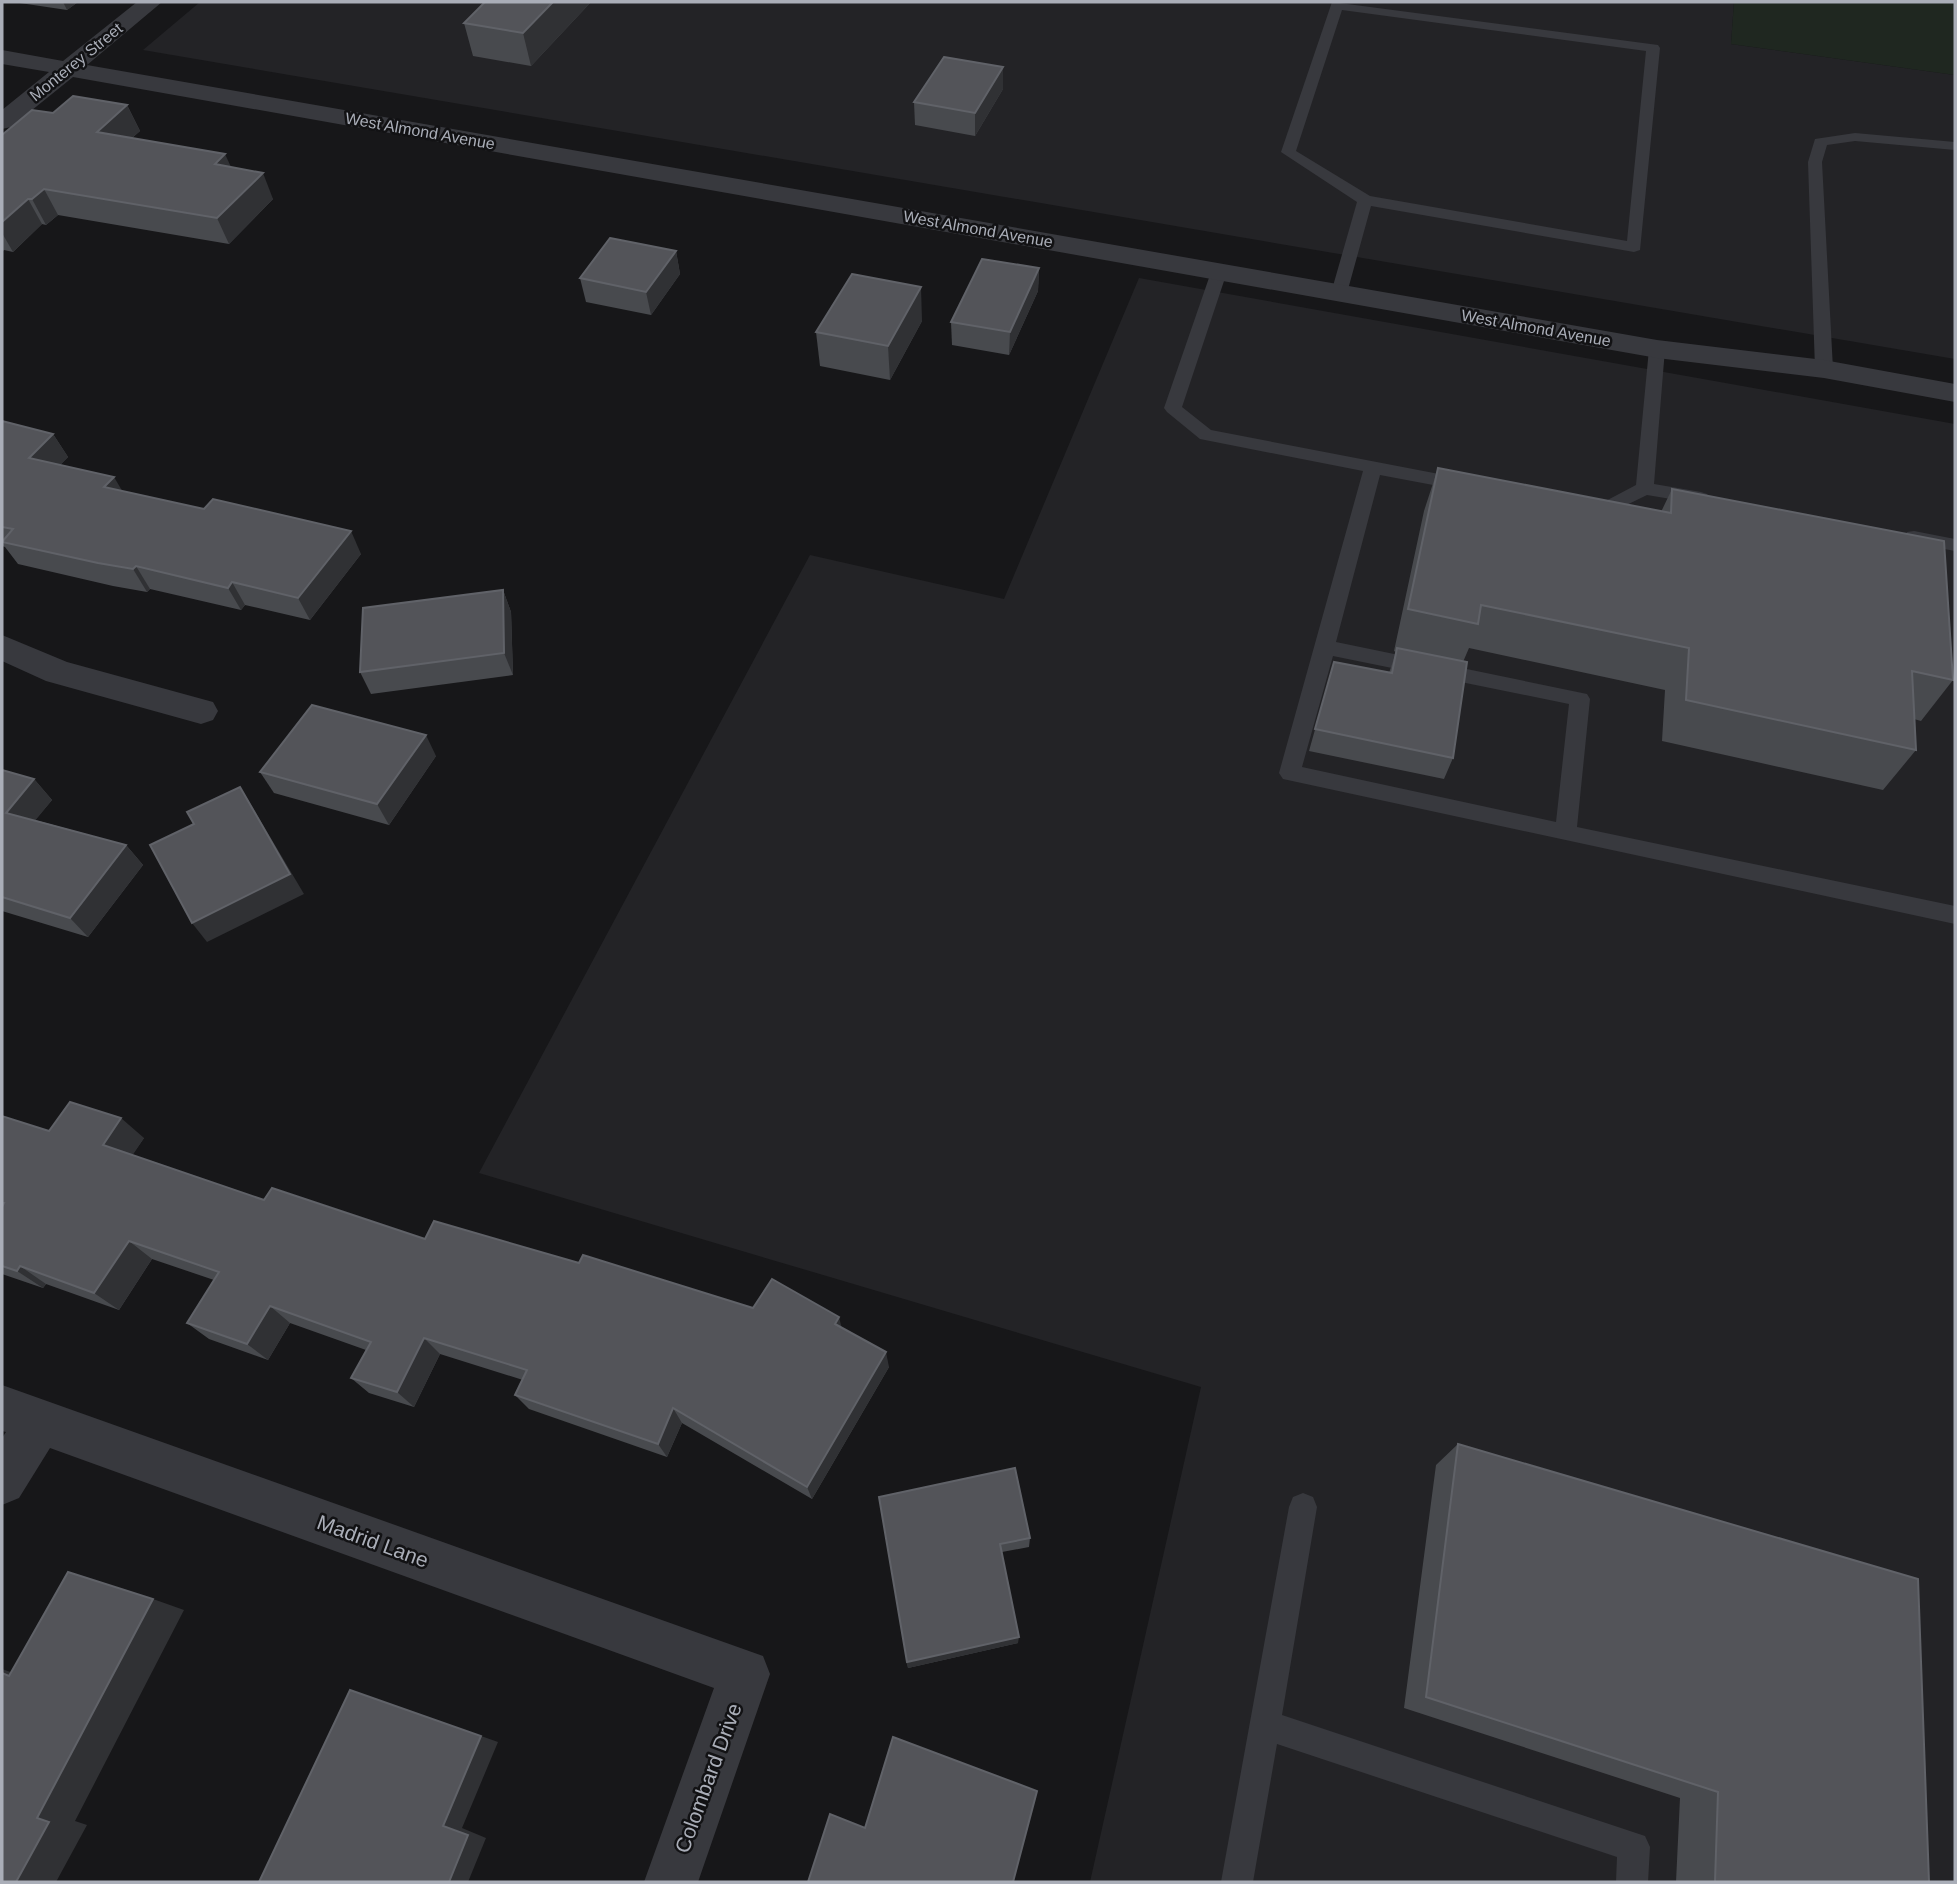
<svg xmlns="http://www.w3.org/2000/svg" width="1957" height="1884" viewBox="0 0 1957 1884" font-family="Arial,sans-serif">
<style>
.built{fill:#232326}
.green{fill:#1f2720}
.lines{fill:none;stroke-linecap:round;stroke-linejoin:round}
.lane{fill:#38393e;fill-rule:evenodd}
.street{fill:#38393e;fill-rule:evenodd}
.wall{fill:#484a4e}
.shaded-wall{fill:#303134}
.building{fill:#535459;stroke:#606268;stroke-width:2}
.labels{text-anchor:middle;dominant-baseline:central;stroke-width:5;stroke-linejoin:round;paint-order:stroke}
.far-street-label{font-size:16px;fill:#aaaeb8;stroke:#121214}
.near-street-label{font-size:21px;fill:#aaaeb8;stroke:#121214}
</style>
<rect width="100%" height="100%" fill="#171719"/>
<g class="built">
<polygon points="200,2 1734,2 1731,44 1955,75 1955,359 143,50"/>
<polygon points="1139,278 1955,424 1955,1882 1090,1882 1201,1387 479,1173 810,555 1004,599"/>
</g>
<polygon class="green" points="1734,2 1955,2 1955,75 1731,44"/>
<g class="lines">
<g class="lane">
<path d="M1332,2L1658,45L1660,48L1640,250L1634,252L1371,206L1347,293L1339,298L1333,296L1331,293L1357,202L1281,152ZM1342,10L1646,51L1627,241L1370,196L1296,151Z"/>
<polygon points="1855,133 1955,142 1955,150 1855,141 1827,145 1822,162 1833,369 1824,374 1815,369 1808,162 1815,139"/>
<path d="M1219,267L1227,272L1182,407L1211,430L1465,479L1474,485L1465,491L1380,475L1336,642L1587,694L1590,699L1577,827L1955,906V924L1283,779L1279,773L1363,471L1200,439L1167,412L1164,408L1211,272ZM1333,656L1569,704L1556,822L1302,767Z"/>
<polygon points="1657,344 1665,349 1654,484 1701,492 1707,494 1710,498 1707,502 1701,504 1647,495 1602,517 1581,512 1579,508 1581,504 1600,504 1636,485 1649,349"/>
<polygon points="1914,531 1955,539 1955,551 1907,542 1905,537 1907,532"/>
<polygon points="1303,1493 1313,1497 1317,1507 1282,1715 1645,1836 1650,1847 1648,1882 1616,1882 1617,1857 1277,1744 1253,1882 1221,1882 1289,1507 1293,1497"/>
</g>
<g class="street">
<polygon points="137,2 162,2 87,65 1657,340 1824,360 1955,384 1955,402 1824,378 1657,358 73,77 11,127 2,129 2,110 49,72 2,64 2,50 63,61"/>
<polygon points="2,635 67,662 213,702 218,711 213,720 201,724 46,681 2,661"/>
<polygon points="2,1385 763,1656 770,1674 698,1882 644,1882 714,1688 50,1448 19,1498 2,1505 2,1438 6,1432 2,1431"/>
</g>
</g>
<g class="wall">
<polygon points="13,2 78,2 67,10"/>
<polygon points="485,2 591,2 531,66 473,56 464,23"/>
<polygon points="1003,89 975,136 915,125 914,102"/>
<polygon points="127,105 140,131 132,138 231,167 273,199 229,244 58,215 46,225 42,224 13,252 4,250 2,252 2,135 53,113"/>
<polygon points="676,251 680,274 651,315 586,302 580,278"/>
<polygon points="1039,268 1038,291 1009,355 952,345 951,322"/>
<polygon points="922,321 890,380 820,366 816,332"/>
<polygon points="2,421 53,434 68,457 60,465 122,491 361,554 310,620 245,605 241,610 150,589 147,592 113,586 18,564 5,547 2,546"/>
<polygon points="1438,468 1661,512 1672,489 1953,680 1921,721 1914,719 1916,750 1883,790 1662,741 1665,690 1469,648 1463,662 1453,758 1444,779 1309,751 1334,662 1389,673 1396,652 1394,651 1424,511"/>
<polygon points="503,590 511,612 513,675 371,694 360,672"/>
<polygon points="436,756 389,825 274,793 260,772"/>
<polygon points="2,770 34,779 52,800 35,820 126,845 143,865 88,937 2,911"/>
<polygon points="2,1116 49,1131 144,1138 132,1155 264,1200 425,1239 579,1263 753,1308 842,1328 889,1367 812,1499 682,1423 667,1457 529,1409 515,1395 523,1380 440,1354 414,1407 369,1393 351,1378 366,1350 290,1323 268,1360 209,1339 187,1323 214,1280 152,1259 119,1310 46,1284 43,1288 2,1274"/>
<polygon points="1458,1444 1929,1882 1676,1882 1680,1798 1404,1708 1436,1465"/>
<polygon points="879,1497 1030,1538 1029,1547 1002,1552 1018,1643 908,1668"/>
</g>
<g class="shaded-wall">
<polygon points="63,2 78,2 67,10"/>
<polygon points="553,2 591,2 531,66 523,33"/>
<polygon points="1003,67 1003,89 975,136 975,113"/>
<polygon points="127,105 140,131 110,157 97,132"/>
<polygon points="225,154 237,180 215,164"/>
<polygon points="263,173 273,199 229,244 217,218"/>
<polygon points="44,189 58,215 46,225 32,199"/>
<polygon points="28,199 42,224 13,252 2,233 2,222"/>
<polygon points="676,251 680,274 651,315 646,292"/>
<polygon points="1039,268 1038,291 1009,355 1010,332"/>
<polygon points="921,287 922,321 890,380 888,346"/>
<polygon points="53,434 68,457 44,480 29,458"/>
<polygon points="114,477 127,499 104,487"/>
<polygon points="351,531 361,554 310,620 298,598"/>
<polygon points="136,566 150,589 147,592 133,569"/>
<polygon points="232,582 245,605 241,610 228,588"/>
<polygon points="503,590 511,612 513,675 504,653"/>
<polygon points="426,735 436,756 389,825 377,804"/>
<polygon points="34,779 52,800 25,833 6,813"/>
<polygon points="240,787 253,808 304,894 207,942 192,923"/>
<polygon points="126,845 143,865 88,937 70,918"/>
<polygon points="121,1118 144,1138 126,1165 103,1145"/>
<polygon points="129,1241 152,1259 119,1310 94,1293"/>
<polygon points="20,1266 46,1284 43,1288 17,1271"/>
<polygon points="270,1306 290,1323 268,1360 247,1344"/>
<polygon points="839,1317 843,1333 835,1324"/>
<polygon points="424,1338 440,1354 414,1407 397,1392"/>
<polygon points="886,1352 889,1367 812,1499 807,1487"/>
<polygon points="673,1408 682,1423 667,1457 658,1444"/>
<polygon points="153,1599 184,1610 75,1821 87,1825 56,1882 16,1882 37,1818"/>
<polygon points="1019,1637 1018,1643 908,1668 907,1662"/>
<polygon points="2,1669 47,1685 9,1676 2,1673"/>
<polygon points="371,1697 498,1742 462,1828 486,1838 468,1882 449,1882 443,1826"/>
</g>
<g class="building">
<polygon points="485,2 553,2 523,33 464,23"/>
<polygon points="944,57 1003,67 975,113 914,102"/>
<polygon points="73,96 127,105 97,132 225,154 215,164 263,173 217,218 44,189 32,199 28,199 2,222 2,135 32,110 53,113"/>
<polygon points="610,238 676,251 646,292 580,278"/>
<polygon points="982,259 1039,268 1010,332 951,322"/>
<polygon points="852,274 921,287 888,346 816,332"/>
<polygon points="2,421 53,434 29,458 114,477 104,487 204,509 213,499 351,531 298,598 232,582 228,588 136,566 133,569 98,563 2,542 13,529 2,527"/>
<polygon points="1438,468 1671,513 1672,489 1944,541 1953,680 1912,671 1916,750 1686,700 1689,648 1481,605 1478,624 1408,609"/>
<polygon points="503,590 504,653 360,672 363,608"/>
<polygon points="1397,648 1467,662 1453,758 1315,729 1334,662 1392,673"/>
<polygon points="312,705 426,735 377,804 260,772"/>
<polygon points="2,770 34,779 6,813 126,845 70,918 2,897"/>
<polygon points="240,787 290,874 192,923 150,845 194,824 187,812"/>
<polygon points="70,1102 121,1118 103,1145 264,1200 272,1188 425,1239 434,1221 579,1263 583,1255 753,1308 772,1279 839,1317 835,1324 886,1352 807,1487 673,1408 658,1444 515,1395 527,1370 424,1338 397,1392 351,1378 371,1342 270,1306 247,1344 187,1323 219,1272 129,1241 94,1293 20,1266 17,1271 2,1266 2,1207 4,1203 2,1203 2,1116 49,1131"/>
<polygon points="1458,1444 1918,1579 1929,1882 1715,1882 1718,1792 1426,1697"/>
<polygon points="1015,1468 1030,1538 1000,1544 1019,1637 907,1662 879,1497"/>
<polygon points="68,1572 153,1599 37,1818 49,1822 16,1882 2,1882 2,1673 9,1676"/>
<polygon points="350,1690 481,1736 443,1826 468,1835 449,1882 259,1882"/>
<polygon points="893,1737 1037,1791 1013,1882 808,1882 830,1814 865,1828"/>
</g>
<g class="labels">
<g class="far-street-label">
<text transform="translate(76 62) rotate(-39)">Monterey Street</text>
<text transform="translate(420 131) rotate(10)">West Almond Avenue</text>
<text transform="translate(978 229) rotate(10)">West Almond Avenue</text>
<text transform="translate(1536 328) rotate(10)">West Almond Avenue</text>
</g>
<g class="near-street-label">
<text transform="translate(373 1541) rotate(20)">Madrid Lane</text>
<text transform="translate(708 1778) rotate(-70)">Colombard Drive</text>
</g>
</g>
<rect width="1957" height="1884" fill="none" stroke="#aaaeb8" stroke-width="7"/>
</svg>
